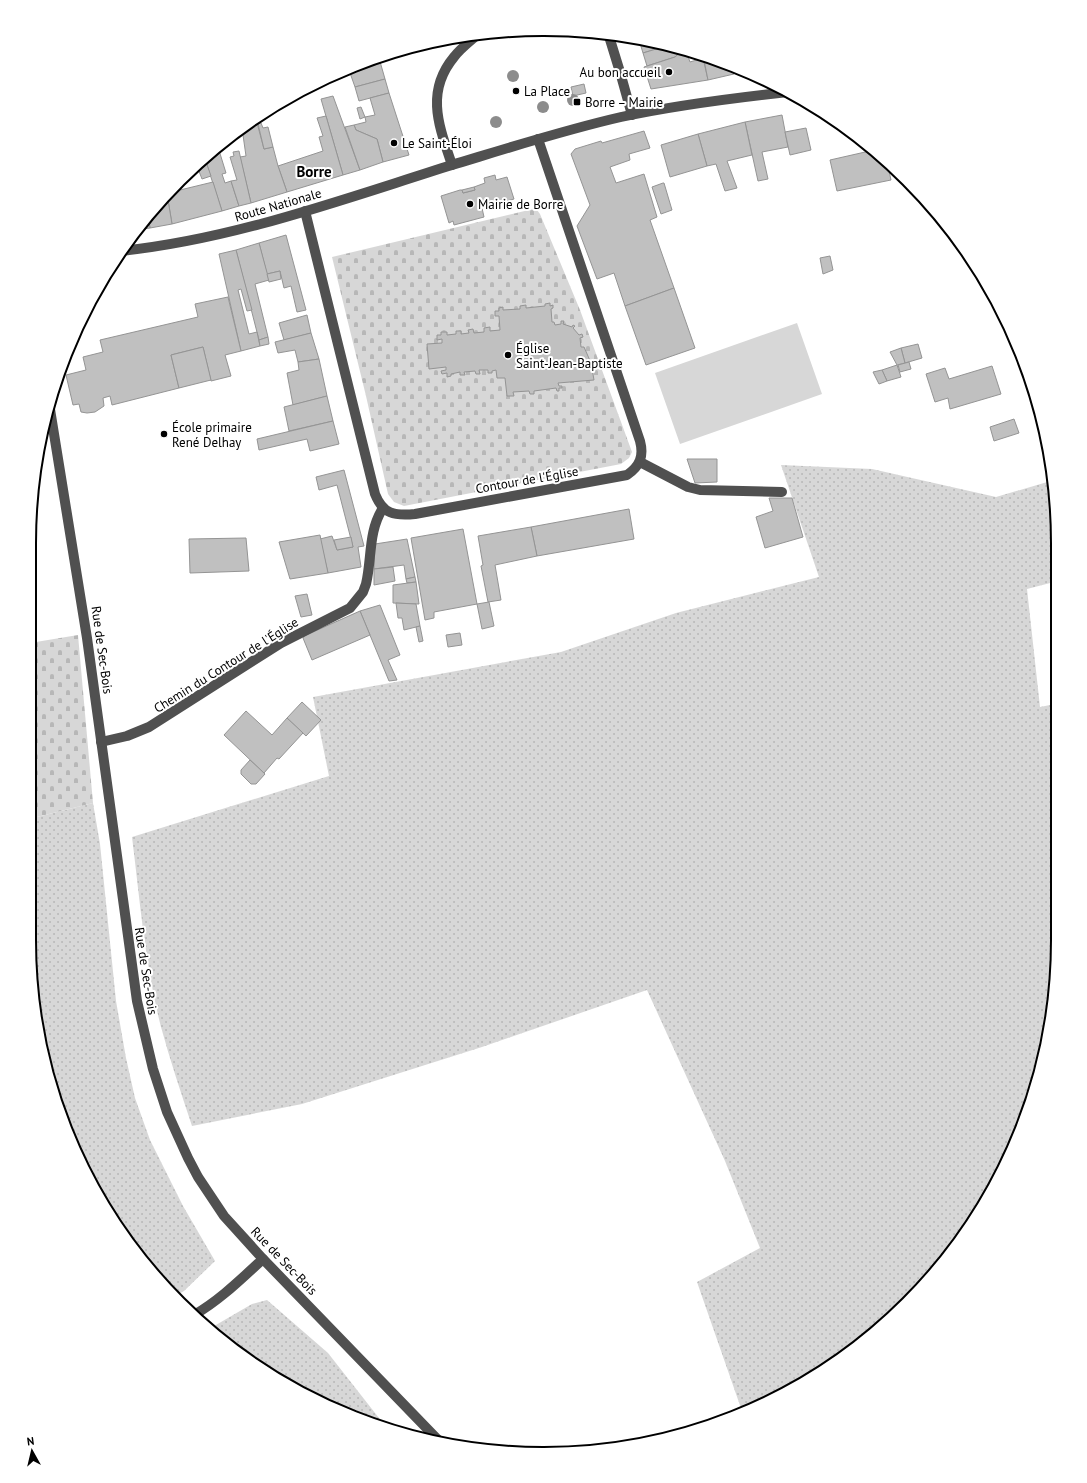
<svg xmlns="http://www.w3.org/2000/svg" width="1087" height="1483" viewBox="0 0 1087 1483" font-family="'PT Sans',sans-serif">
<style>
.grass{fill:url(#grass-dots)}
.cemetery{fill:url(#cemetery-stones)}
.garden{fill:#d7d7d7}
.building{fill:#c0c0c0;stroke:#949494}
.lines{fill:none;stroke-linecap:round;stroke-linejoin:round}
.minor{stroke:#505050;stroke-width:10}
.tree{fill:#8c8c8c}
.poi-dot{fill:#000;stroke:#fff;stroke-width:1.5}
.labels{text-anchor:middle;dominant-baseline:central;stroke-width:4;stroke-linejoin:round;paint-order:stroke}
.poi-label{font-size:13px;fill:#000;stroke:#fff;text-anchor:start}
.street-label{font-size:13px;fill:#000;stroke:#fff}
.quarter-label{font-size:15px;font-weight:bold;fill:#000;stroke:#fff}
.rim{fill:none;stroke:#000;stroke-width:2}
</style>
<defs>
<pattern id="grass-dots" width="8" height="8" patternUnits="userSpaceOnUse"><rect width="8" height="8" fill="#d7d7d7"/><path d="M2 2h.1M6 6h.1" fill="none" stroke="#b7b7b7" stroke-width="1.8" stroke-linecap="round"/></pattern>
<pattern id="cemetery-stones" width="16" height="16" patternUnits="userSpaceOnUse"><rect width="16" height="16" fill="#d7d7d7"/><path d="M2 7V4a2 2 0 0 1 4 0v3zM10 15v-3a2 2 0 0 1 4 0v3z" fill="#b7b7b7"/></pattern>
</defs>
<rect width="100%" height="100%" fill="#fff"/>
<g class="grass">
<path d="M781,465L872,469L996,497L1054,480V582L1027,589L1040,707L1055,704L1057,973L1040,1073L1005,1167L952,1253L857,1348L743,1414L697,1282L760,1248L725,1161L647,990L482,1047L302,1104L192,1126C181,1093 170,1060 161,1027C145,965 140,901 132,837L329,776L313,697L561,652L676,613L819,577Z"/>
<polygon points="93,803 100,844 116,1001 126,1058 135,1098 150,1140 183,1206 215,1261 184,1291 177,1295 116,1225 68,1137 47,1073 29,940 29,819"/>
<polygon points="267,1300 328,1353 386,1427 316,1401 209,1329 252,1304"/>
</g>
<g class="cemetery">
<polygon points="533,209 537,210 540,214 580,310 632,452 629,458 621,464 404,506 394,502 388,494 366,396 332,257"/>
<polygon points="78,635 93,803 29,819 30,643"/>
</g>
<polygon class="garden" points="797,323 822,394 680,444 655,373"/>
<g class="building">
<polygon points="646,42 666,46 643,53 640,43"/>
<polygon points="666,46 683,50 675,57 647,66 643,53"/>
<polygon points="683,50 686,51 690,62 703,58 708,80 651,89 644,67 675,57"/>
<polygon points="703,55 731,67 734,74 708,80"/>
<polygon points="379,58 385,79 355,87 349,70"/>
<polygon points="385,79 389,93 359,101 355,87"/>
<polygon points="584,84 586,93 573,96 571,87"/>
<polygon points="389,93 409,155 383,162 377,139 356,130 354,125 366,122 365,117 375,115 370,98"/>
<polygon points="333,96 360,170 343,175 321,99"/>
<polygon points="361,107 365,117 360,119 357,108"/>
<polygon points="782,115 788,147 762,152 768,179 758,181 745,122"/>
<polygon points="326,116 343,175 287,192 278,166 323,151 319,137 323,136 317,118"/>
<polygon points="256,119 264,149 273,147 278,166 287,192 251,203 240,157 246,156 242,128"/>
<polygon points="745,122 752,155 727,161 737,188 725,191 716,164 707,166 698,134"/>
<polygon points="261,123 263,128 268,127 273,147 264,149 258,124"/>
<polygon points="354,125 356,130 377,139 383,162 360,170 345,127"/>
<polygon points="806,128 811,150 790,155 785,132"/>
<polygon points="644,131 650,148 629,154 630,160 610,167 616,183 644,174 657,217 650,220 674,288 625,306 614,273 597,279 577,226 590,205 571,154 575,149 601,141 602,143"/>
<polygon points="698,134 707,166 670,177 661,145"/>
<polygon points="218,147 226,173 222,174 225,183 231,181 239,206 222,211 205,159"/>
<polygon points="874,150 887,162 891,180 837,191 830,160"/>
<polygon points="239,151 251,203 239,206 231,181 237,180 230,157 234,156 233,152"/>
<polygon points="205,159 211,176 202,179 197,166"/>
<polygon points="495,175 496,180 507,177 514,199 482,208 484,217 454,225 453,221 449,223 441,196 460,190 462,190 463,193 475,190 474,187 485,183 484,178"/>
<polygon points="213,182 222,211 172,224 167,194 178,184 180,190"/>
<polygon points="663,183 664,183 672,210 661,214 652,187"/>
<polygon points="474,187 475,190 463,193 462,190"/>
<polygon points="167,194 172,224 150,228 148,216 157,204"/>
<polygon points="148,216 150,228 137,230"/>
<polygon points="286,235 306,310 297,312 291,286 284,288 280,271 267,274 259,243"/>
<polygon points="259,243 269,280 255,284 268,337 259,340 236,250"/>
<polygon points="236,250 252,310 247,311 241,289 238,290 249,334 257,332 260,346 241,351 219,254"/>
<polygon points="830,256 833,270 823,274 820,258"/>
<polygon points="280,271 281,279 269,282 267,274"/>
<polygon points="674,288 695,348 646,365 625,306"/>
<polygon points="228,297 241,351 225,355 231,376 211,381 203,347 171,355 179,388 112,405 110,396 103,398 104,406 95,412 87,413 81,412 79,404 73,405 66,375 86,370 83,357 103,352 100,340 198,317 195,304"/>
<polygon points="550,303 550,306 553,305 553,308 551,309 552,322 554,322 555,325 561,324 561,321 564,321 563,324 572,327 573,325 575,326 573,328 579,335 582,334 583,337 580,338 581,347 584,347 591,363 594,380 558,383 559,386 562,386 562,388 559,388 559,391 557,391 556,388 534,391 534,394 530,394 529,391 513,392 514,396 507,396 505,378 497,378 496,370 492,371 492,373 488,373 488,370 479,370 480,374 476,374 475,371 464,372 465,375 460,375 460,372 451,374 451,376 447,377 447,373 442,374 441,371 446,370 446,367 429,369 427,344 442,343 442,339 437,340 437,335 441,335 441,332 447,332 447,335 456,334 456,331 461,331 461,334 469,333 468,330 473,329 474,333 484,332 484,328 490,327 490,331 500,330 499,316 495,316 495,311 499,311 499,308 503,307 503,310 520,309 520,306 526,305 526,308 545,306 545,304"/>
<polygon points="307,315 311,333 284,340 279,323"/>
<polygon points="311,333 319,359 298,362 295,350 278,353 275,342"/>
<polygon points="268,337 269,344 260,346 259,340"/>
<polygon points="918,344 922,358 905,363 901,348"/>
<polygon points="203,347 211,380 179,388 171,355"/>
<polygon points="901,348 905,363 897,365 890,352"/>
<polygon points="319,359 327,396 293,405 287,373 299,370 298,362"/>
<polygon points="909,362 911,369 900,372 898,365"/>
<polygon points="897,365 901,377 887,381 882,370"/>
<polygon points="992,366 1001,394 950,409 948,398 935,402 926,374 945,368 949,379"/>
<polygon points="882,370 887,381 879,384 873,372"/>
<polygon points="327,396 333,421 289,431 284,407"/>
<polygon points="1014,419 1019,433 994,441 990,427"/>
<polygon points="333,421 339,444 310,451 307,439 259,450 257,439"/>
<polygon points="687,459 717,459 717,482 695,483"/>
<polygon points="344,470 364,546 358,547 361,567 328,573 320,539 332,536 337,550 353,547 337,485 319,490 316,477"/>
<polygon points="769,498 792,498 803,537 765,548 756,517 773,511"/>
<polygon points="629,509 634,539 537,556 531,527"/>
<polygon points="531,527 537,556 495,565 501,600 488,602 481,566 483,565 478,536"/>
<polygon points="463,529 477,604 434,612 434,618 425,620 411,538"/>
<polygon points="320,535 328,573 290,579 279,542"/>
<polygon points="351,537 353,547 337,550 334,540"/>
<polygon points="246,538 249,571 190,573 189,539"/>
<polygon points="407,539 415,577 406,579 404,565 374,569 375,544"/>
<polygon points="393,567 395,581 374,585 374,569"/>
<polygon points="415,577 416,582 407,583 406,579"/>
<polygon points="416,582 419,604 393,603 393,585"/>
<polygon points="307,594 312,615 301,617 295,596"/>
<polygon points="489,602 494,626 482,629 477,604"/>
<polygon points="396,603 416,604 420,626 404,630 402,618 398,618"/>
<polygon points="380,605 400,655 388,660 397,680 389,681 360,611"/>
<polygon points="360,611 370,635 312,660 303,638 304,636"/>
<polygon points="420,626 423,641 419,642 416,627"/>
<polygon points="460,633 462,645 448,647 446,635"/>
<polygon points="302,702 321,720 306,736 287,718"/>
<polygon points="246,711 272,735 287,718 303,733 279,759 277,758 264,773 224,735"/>
<polygon points="250,760 265,774 256,784 251,784 241,774 241,770"/>
</g>
<g class="lines">
<g class="minor">
<polyline points="608,33 620,72 632,115"/>
<path d="M452,165C439,126 425,92 454,57C460,49 469,42 476,36"/>
<path d="M305,211L375,494C383,514 394,516 415,514L627,475C640,466 644,456 640,441L538,139"/>
<path d="M121,251C235,239 343,199 452,165C508,148 564,130 621,117C676,105 733,98 788,92"/>
<polyline points="49,403 87,638 137,1001 153,1069 167,1112 188,1158 198,1177 224,1216 263,1259 441,1443"/>
<polyline points="640,462 688,487 700,490 782,492"/>
<path d="M101,742L127,736L149,727L281,643L350,608L363,592L366,584C372,559 368,531 383,508"/>
<path d="M194,1315C220,1300 241,1279 263,1259"/>
</g>
</g>
<g class="tree">
<circle cx="513" cy="76" r="6"/>
<circle cx="573" cy="100" r="6"/>
<circle cx="543" cy="107" r="6"/>
<circle cx="496" cy="122" r="6"/>
</g>
<g class="poi-dot">
<circle cx="669" cy="72" r="4"/>
<circle cx="516" cy="91" r="4"/>
<rect x="573" y="98" width="8" height="8" rx="2"/>
<circle cx="394" cy="143" r="4"/>
<circle cx="470" cy="204" r="4"/>
<circle cx="508" cy="355" r="4"/>
<circle cx="164" cy="434" r="4"/>
</g>
<g class="labels">
<g class="poi-label">
<text x="661" y="72" text-anchor="end">Au bon accueil</text>
<text x="524" y="91">La Place</text>
<text x="585" y="102">Borre – Mairie</text>
<text x="402" y="143">Le Saint-Éloi</text>
<text x="478" y="204">Mairie de Borre</text>
<text x="516" y="348">Église<tspan x="516" dy="15">Saint-Jean-Baptiste</tspan></text>
<text x="172" y="427">École primaire<tspan x="172" dy="15">René Delhay</tspan></text>
</g>
<g class="street-label">
<text transform="translate(278 205) rotate(-16)">Route Nationale</text>
<text transform="translate(527 480) rotate(-10)">Contour de l'Église</text>
<text transform="translate(102 650) rotate(82)">Rue de Sec-Bois</text>
<text transform="translate(226 665) rotate(-32)">Chemin du Contour de l'Église</text>
<text transform="translate(146 971) rotate(81)">Rue de Sec-Bois</text>
<text transform="translate(284 1261) rotate(46)">Rue de Sec-Bois</text>
</g>
<g class="quarter-label">
<text x="314" y="171">Borre</text>
</g>
</g>
<path d="M0 0H1087V1483H0ZM543 36H544A507 507 0 0 1 1051 543V940A507 507 0 0 1 544 1447H543A507 507 0 0 1 36 940V543A507 507 0 0 1 543 36Z" fill="#fff" fill-rule="evenodd"/>
<path class="rim" d="M543 36H544A507 507 0 0 1 1051 543V940A507 507 0 0 1 544 1447H543A507 507 0 0 1 36 940V543A507 507 0 0 1 543 36Z"/>
<g transform="translate(32 1451) rotate(352)" stroke="#ffffff" stroke-width="3" paint-order="stroke">
<path d="M0-3L7 15L0 10L-7 15Z" fill="#000000"/>
<text y="-6" font-size="11" font-weight="bold" text-anchor="middle" fill="#000000">N</text>
</g>
</svg>
